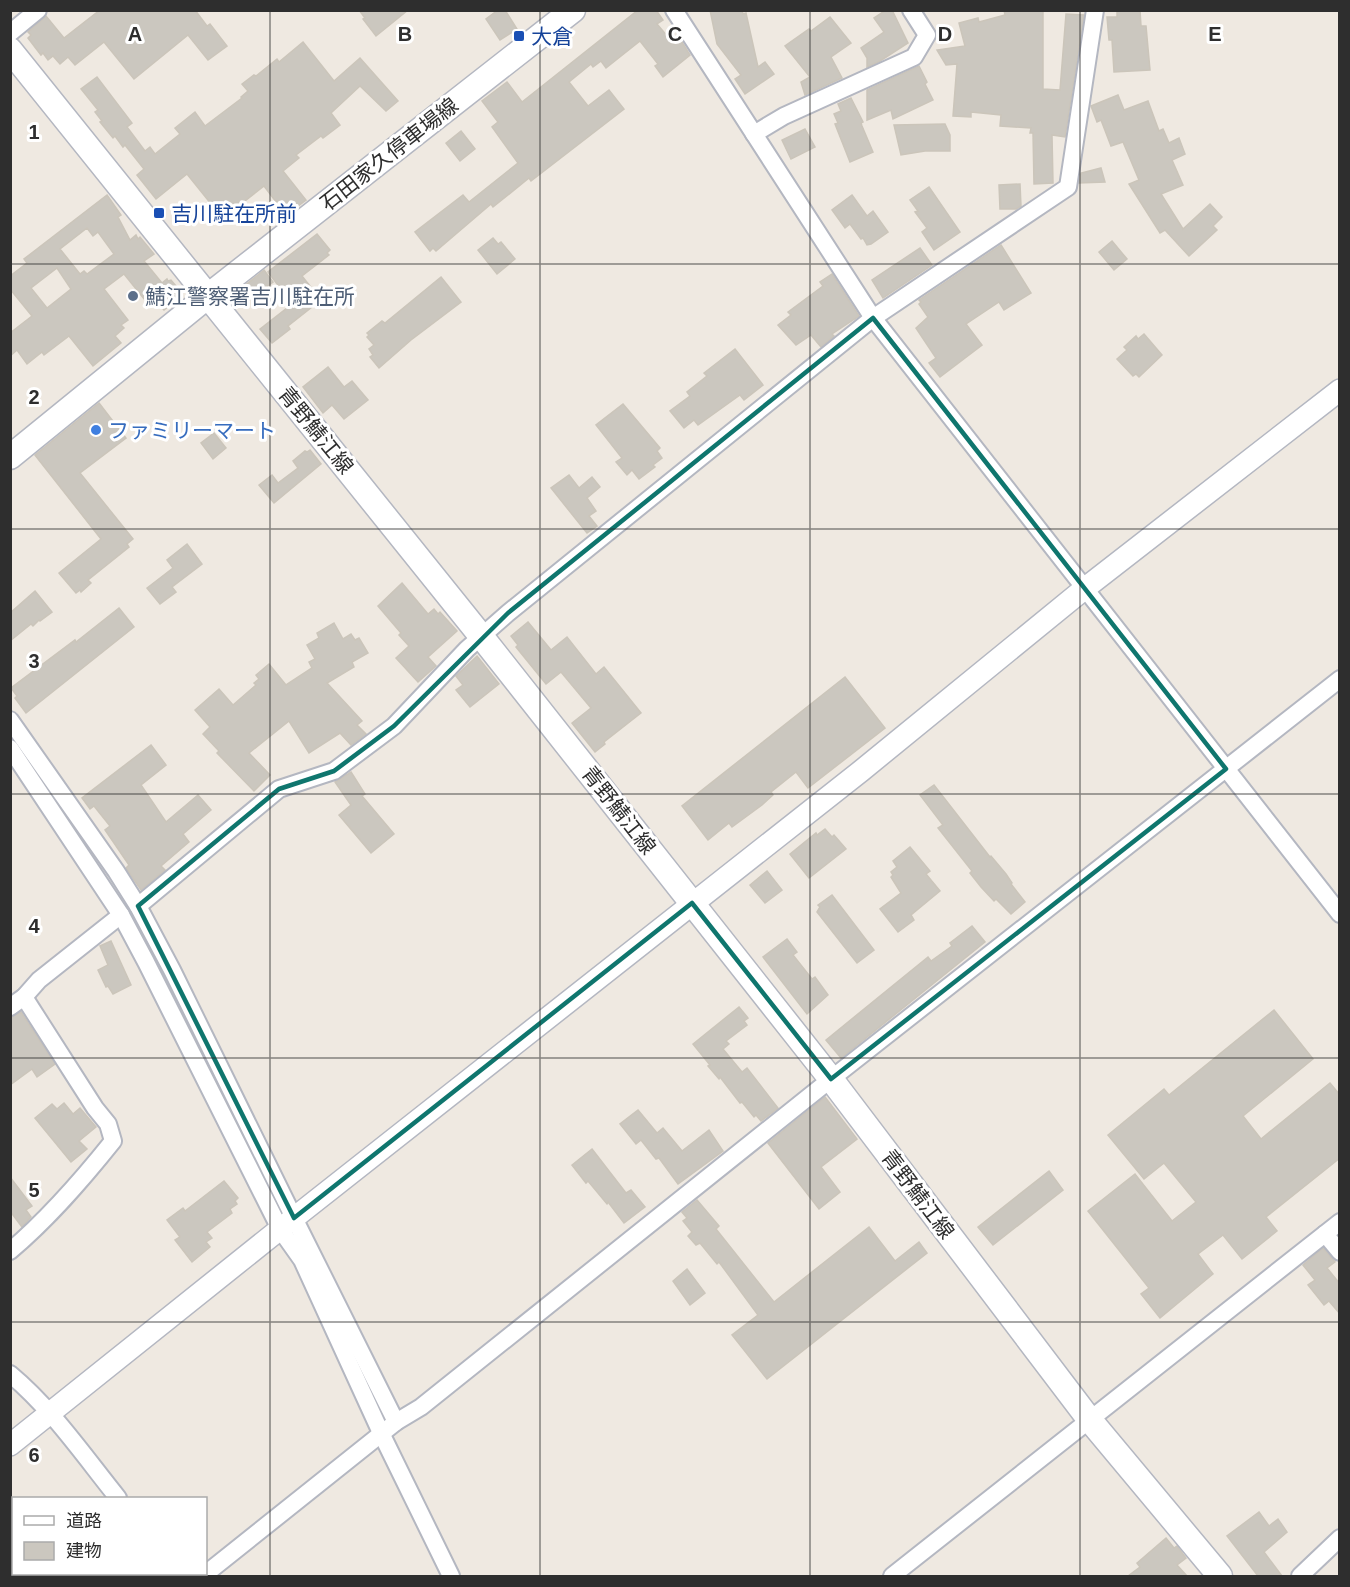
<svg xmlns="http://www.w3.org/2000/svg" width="1350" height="1587" viewBox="0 0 1350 1587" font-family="Helvetica,'Noto Sans JP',sans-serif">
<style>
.building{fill:#cbc7bf;stroke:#cbc5ba;stroke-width:1.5;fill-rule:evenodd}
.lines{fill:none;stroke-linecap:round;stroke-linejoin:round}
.minor-casing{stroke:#b4b7c1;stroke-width:20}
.tertiary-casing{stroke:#b4b7c1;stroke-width:24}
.secondary-casing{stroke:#b4b7c1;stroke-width:27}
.minor{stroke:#fff;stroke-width:16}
.tertiary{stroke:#fff;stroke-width:21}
.secondary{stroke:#fff;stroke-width:24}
.marked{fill:none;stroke:#0f766e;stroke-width:4.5;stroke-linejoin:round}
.grid{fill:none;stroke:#2e2e2e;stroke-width:1.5;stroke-opacity:0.55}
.transit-dot{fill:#1a4fb4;stroke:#fff;stroke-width:2}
.service-dot{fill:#5c6f8a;stroke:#fff;stroke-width:2}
.shop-dot{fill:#3f7fe0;stroke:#fff;stroke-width:2}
.labels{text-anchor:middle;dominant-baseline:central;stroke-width:6;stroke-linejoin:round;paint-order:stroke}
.transit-label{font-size:21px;fill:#164399;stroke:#fff;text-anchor:start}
.street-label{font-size:21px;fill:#2e2e2e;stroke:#fff}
.service-label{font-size:21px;fill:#4e5e75;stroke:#fff;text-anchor:start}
.shop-label{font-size:21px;fill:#366cbe;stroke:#fff;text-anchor:start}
.grid-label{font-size:20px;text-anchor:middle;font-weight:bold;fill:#2e2e2e;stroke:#fff;stroke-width:6;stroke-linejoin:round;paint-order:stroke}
</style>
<rect width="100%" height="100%" fill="#efe9e1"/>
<g class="building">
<polygon points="100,10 195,10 207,26 210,24 227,46 208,60 188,35 134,79 104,42 75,65 68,57 60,64 53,56 48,60 43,53 41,55 28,38 31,35 28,32 46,16 64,38"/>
<polygon points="359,10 408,10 376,36 363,19 365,18"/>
<polygon points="498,10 505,10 517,29 500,40 486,19"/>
<polygon points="638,10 656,10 663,20 657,24 674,44 680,39 690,55 663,77 655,66 658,64 640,41 606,68 601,61 593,67 591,64 569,82 588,106 609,90 624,109 531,181 529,178 493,207 491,204 436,251 433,248 430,251 415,232 463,195 469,202 518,163 492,127 498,122 482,101 507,82 522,102"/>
<polygon points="710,10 742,10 743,14 746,13 758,67 765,62 774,74 745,94 735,79 741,75 717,44"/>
<polygon points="886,10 892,10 908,43 880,61 867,67 867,58 861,48 884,32 874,18"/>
<polygon points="1004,10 1043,10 1043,89 1060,90 1066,14 1084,15 1065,137 1052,135 1053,183 1034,184 1033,133 1030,133 1031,128 1000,126 1001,115 971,112 971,117 953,116 957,64 946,65 937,50 965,46 959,23 978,18 979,22 1005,15"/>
<polygon points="1117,10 1140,10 1141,26 1146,26 1150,70 1114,72 1112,40 1109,40 1107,17 1117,17"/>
<polygon points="830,17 851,43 831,57 842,78 805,95 801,82 810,77 785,46 809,29 811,31"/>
<polygon points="303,42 334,81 360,58 398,101 386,111 360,86 331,113 340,125 323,138 321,136 296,155 299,158 283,171 306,200 286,215 264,186 226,216 224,213 220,215 187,174 156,199 137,175 144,169 125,145 123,147 115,136 113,138 100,122 102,121 95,112 98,110 81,89 97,77 132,123 127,127 145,151 150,147 155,154 180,134 175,128 195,112 205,126 242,98 241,97 248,91 242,84 254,75 256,76 277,59 279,62"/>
<polygon points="919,66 927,82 925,84 933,100 893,119 891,110 867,120 867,90"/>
<polygon points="1118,95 1124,110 1148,101 1159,131 1163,129 1169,143 1179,138 1185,154 1172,160 1183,185 1161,194 1183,229 1210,204 1222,217 1213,226 1217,230 1189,256 1165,230 1160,233 1129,184 1139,180 1123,142 1111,146 1101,120 1097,122 1091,106"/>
<polygon points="851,98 863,122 861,123 862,126 873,152 850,162 835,124 838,123 834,114 841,111 838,104"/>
<polygon points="945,124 950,135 950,151 925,151 901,155 894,125"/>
<polygon points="805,129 815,147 791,159 782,140"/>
<polygon points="461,131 475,149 460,161 446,143"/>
<polygon points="1101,168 1105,182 1079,183 1081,173"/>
<polygon points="1020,184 1021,206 1016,209 1000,209 999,185"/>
<polygon points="929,187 960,232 934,250 922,232 927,228 915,212 918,211 910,200"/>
<path d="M107,195L121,215L118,217L130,240L136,235L138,239L140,237L154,254L144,261L162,283L167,279L168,281L171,280L181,292L179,294L181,297L164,310L156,300L149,305L124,274L104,289L128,320L121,325L124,328L115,336L121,343L93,366L69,336L44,355L42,352L27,364L17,350L10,356V333L32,316L10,289V276L27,263L24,259ZM87,228L93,236L98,232L114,254L87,274L84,271L80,274L60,249ZM57,268L71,289L47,308L31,288Z"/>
<polygon points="852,195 867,216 873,211 888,232 871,244 867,245 863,238 861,239 850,224 845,228 832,210"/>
<polygon points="317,234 330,250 327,253 329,255 302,276 321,300 288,326 290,329 272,343 260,329 292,304 268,272"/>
<polygon points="493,238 498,244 501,242 515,259 497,274 478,250"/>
<polygon points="1112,241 1127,259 1114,270 1099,252"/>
<polygon points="1001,245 1031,293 1004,310 999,302 966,324 982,345 940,377 929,363 936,358 916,328 928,317 919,304 921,302 919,300"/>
<polygon points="920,248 932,265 883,298 872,280"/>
<polygon points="264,270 273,282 245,303 237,292"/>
<polygon points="832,274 859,316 832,334 834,336 821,347 811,335 796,345 778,325 791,315 788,312 823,286 820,282"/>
<polygon points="441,277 461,302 411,340 379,368 370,357 373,355 369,349 374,345 367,337 369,335 367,333 382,321 385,323"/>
<polygon points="1144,334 1162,355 1139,377 1136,374 1133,376 1117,359 1127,350 1124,347 1136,336 1138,339"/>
<polygon points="735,349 763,385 744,400 740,395 698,425 694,420 684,428 670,411 690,396 687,392 707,376 704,373"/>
<polygon points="328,367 344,387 352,381 368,400 344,419 332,405 323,413 303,387"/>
<polygon points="99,403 126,438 80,473 133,539 127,544 129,547 88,580 91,583 81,592 80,590 76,593 59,573 101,539 35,455"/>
<polygon points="623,404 660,448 657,451 662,458 653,465 655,467 639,479 632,470 627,475 616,462 622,458 596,425"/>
<polygon points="214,433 226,448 213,459 201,443"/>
<polygon points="310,450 321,464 274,503 259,485 272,475 278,483 298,468 293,461 305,451 307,452"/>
<polygon points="569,475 579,488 592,477 600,487 587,498 596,511 589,516 597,526 587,533 551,488"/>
<polygon points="187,544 202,564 172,587 176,592 160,604 147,588 173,568 167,560"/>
<polygon points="402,583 428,614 434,609 438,614 440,612 457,631 428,657 436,666 418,682 396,658 409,646 399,635 401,633 378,606"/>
<polygon points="35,591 52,612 40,621 39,620 33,626 31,624 10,641 10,613"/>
<polygon points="119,608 134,627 26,713 15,698 17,696 11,688 75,640 76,642"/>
<polygon points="528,622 551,650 567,637 596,674 604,667 641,713 604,742 605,744 595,752 572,723 591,708 561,672 546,684 516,647 518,645 511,636"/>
<polygon points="334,623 343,639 351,634 355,640 359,638 368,653 352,662 354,667 327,683 362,721 357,725 366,734 351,745 340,733 309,753 289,721 249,753 270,775 254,791 217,753 219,751 203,734 210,727 195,710 219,689 233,705 256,685 254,683 259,679 256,675 269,664 286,685 312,668 309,662 315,659 307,645 319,638 317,633"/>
<polygon points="477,656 499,684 470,707 456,690 463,685 456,676"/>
<polygon points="845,677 885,728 808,788 796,772 771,792 773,795 762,805 732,827 729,823 708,840 682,806"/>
<polygon points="151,745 166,765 141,785 166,822 198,795 211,810 183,834 189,842 161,866 165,870 141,890 126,868 129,865 105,830 110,826 94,806 90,809 82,798"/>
<polygon points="351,772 365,794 362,796 394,834 371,853 339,815 351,805 335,782"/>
<polygon points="934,785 990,857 991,856 1006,874 1012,883 1011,884 1025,902 1011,914 996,899 994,901 981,887 970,873 972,871 938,828 943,825 920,795"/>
<polygon points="825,829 832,837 834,835 846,849 809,878 790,854 816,833 817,835"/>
<polygon points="910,847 930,871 926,874 940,891 911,915 914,920 898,932 880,909 901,893 891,877 893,875 891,872 897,867 893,861"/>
<polygon points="767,871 782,890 765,903 750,885"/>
<polygon points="832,895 874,950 857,963 817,912 820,907 818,905"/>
<polygon points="972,926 985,942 841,1058 826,1040 928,957 931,961 952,946 950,943"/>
<polygon points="787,939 797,952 793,955 812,979 815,977 828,995 807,1014 763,957"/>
<polygon points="111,941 131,985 113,994 108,986 106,987 98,970 108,965 100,946"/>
<polygon points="739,1007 748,1018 744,1021 747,1025 726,1041 729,1044 723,1049 742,1072 747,1068 778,1108 761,1121 756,1115 754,1117 742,1102 740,1103 720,1077 719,1079 708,1066 710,1065 693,1044"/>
<polygon points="1274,1010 1313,1059 1243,1116 1261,1139 1330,1083 1340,1095 1340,1158 1266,1217 1277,1231 1242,1259 1223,1235 1198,1254 1213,1274 1160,1318 1141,1294 1149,1288 1088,1211 1135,1174 1172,1221 1196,1202 1164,1163 1144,1179 1108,1135 1164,1089 1169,1095"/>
<polygon points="21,1012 55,1064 37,1077 32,1069 10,1085 10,1018"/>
<polygon points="825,1097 857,1139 821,1167 840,1192 819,1209 768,1143"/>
<polygon points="64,1103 73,1114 80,1108 96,1127 79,1141 87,1149 71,1162 35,1118 52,1104 57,1109"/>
<polygon points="638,1110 657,1133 663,1128 682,1151 709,1130 723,1151 678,1184 659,1158 656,1159 641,1140 636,1144 620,1124"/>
<polygon points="592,1149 626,1193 631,1190 645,1207 624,1223 608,1202 607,1204 588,1181 586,1183 572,1165"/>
<polygon points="1049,1171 1063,1190 993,1245 978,1227"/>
<polygon points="10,1177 32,1206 26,1210 31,1217 22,1227 10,1211"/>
<polygon points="224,1181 238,1198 235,1201 237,1204 230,1209 232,1213 207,1232 212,1238 206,1242 210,1247 192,1262 175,1240 180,1237 167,1220 183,1208 185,1211"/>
<polygon points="697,1200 719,1226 716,1229 774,1302 869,1227 895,1261 919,1242 927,1253 767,1379 732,1335 758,1315 719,1262 717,1264 700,1243 696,1245 688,1236 692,1232 683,1221 687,1218 682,1212"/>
<polygon points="1323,1248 1335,1262 1327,1268 1340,1284 1340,1314 1329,1301 1324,1305 1308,1285 1315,1280 1303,1265"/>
<polygon points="687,1269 705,1293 690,1305 673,1281"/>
<polygon points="1259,1512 1269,1526 1278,1519 1287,1532 1264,1552 1282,1576 1258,1576 1227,1536"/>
<polygon points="1166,1538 1174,1548 1177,1546 1186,1558 1177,1565 1187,1576 1128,1576 1140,1567 1137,1563"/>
</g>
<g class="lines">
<g class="minor-casing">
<g id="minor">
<polyline points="674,10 873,318 1340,914"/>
<polyline points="10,33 38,10"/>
<polyline points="754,134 784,116 914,57 927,35 911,10"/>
<polyline points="10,720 116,871 138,906 172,970 294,1218 396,1422"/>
<polyline points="10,748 121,915 146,962 280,1229 302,1260 382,1435 451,1576"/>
<polyline points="138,906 279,789 334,771 394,726 467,649 508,613 873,318 1068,187 1095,10"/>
<polyline points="10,1007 24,997 39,980 121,915"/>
<polyline points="1325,1234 1340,1252"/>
<path d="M10,1251C49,1218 81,1181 113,1141L108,1124L95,1108L24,997"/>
<path d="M10,1374C52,1409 84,1456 118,1498"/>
<polyline points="178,1574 181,1576"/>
<polyline points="203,1576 396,1422 421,1407 831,1079 1340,679"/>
<polyline points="892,1576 1340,1222"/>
<polyline points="1300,1576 1340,1538"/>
</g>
</g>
<g class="tertiary-casing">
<polyline id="tertiary" points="10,1445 280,1229 861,771 1084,589 1340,390"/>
</g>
<g class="secondary-casing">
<g id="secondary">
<polyline points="10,50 481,636 831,1079 1089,1419 1220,1576"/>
<polyline points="10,457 208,296 573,10"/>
</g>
</g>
<use href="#minor" class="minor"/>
<use href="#tertiary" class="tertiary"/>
<use href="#secondary" class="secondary"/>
</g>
<path class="marked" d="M873,318L1226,769L831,1079L692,903L294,1218L138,906L279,789L334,771L394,726L508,613Z"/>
<path class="grid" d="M270,10V1576M540,10V1576M810,10V1576M1080,10V1576M10,264H1340M10,529H1340M10,794H1340M10,1058H1340M10,1322H1340"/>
<g class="transit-dot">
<rect x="513" y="30" width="12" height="12" rx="3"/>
<rect x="153" y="207" width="12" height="12" rx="3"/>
</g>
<circle class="service-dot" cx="133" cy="296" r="6"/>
<circle class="shop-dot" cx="96" cy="430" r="6"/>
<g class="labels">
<g class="transit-label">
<text x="531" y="36">大倉</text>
<text x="171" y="213">吉川駐在所前</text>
</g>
<g class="street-label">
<text transform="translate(389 154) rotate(-38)">石田家久停車場線</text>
<text transform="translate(316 430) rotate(51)">青野鯖江線</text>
<text transform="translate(619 810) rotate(52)">青野鯖江線</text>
<text transform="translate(918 1194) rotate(53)">青野鯖江線</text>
</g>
<g class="service-label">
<text x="145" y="296">鯖江警察署吉川駐在所</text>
</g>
<g class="shop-label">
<text x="108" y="430">ファミリーマート</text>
</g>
</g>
<g class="grid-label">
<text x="135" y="41">A</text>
<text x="405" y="41">B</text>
<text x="675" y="41">C</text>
<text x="945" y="41">D</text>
<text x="1215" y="41">E</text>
<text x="34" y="139">1</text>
<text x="34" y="404">2</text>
<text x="34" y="668">3</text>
<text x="34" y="933">4</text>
<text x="34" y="1197">5</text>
<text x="34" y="1462">6</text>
</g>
<rect width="1350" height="1587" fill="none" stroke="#2e2e2e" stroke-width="24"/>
<rect x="12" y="1497" width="195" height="78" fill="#ffffff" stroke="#ababab" stroke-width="1.5"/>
<rect x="24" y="1516" width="30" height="9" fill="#ffffff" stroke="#ababab" stroke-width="1.5"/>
<text x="66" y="1527" font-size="18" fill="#2e2e2e">道路</text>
<rect x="24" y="1542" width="30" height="18" fill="#cbc7bf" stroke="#ababab" stroke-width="1.5"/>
<text x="66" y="1557" font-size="18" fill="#2e2e2e">建物</text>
</svg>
